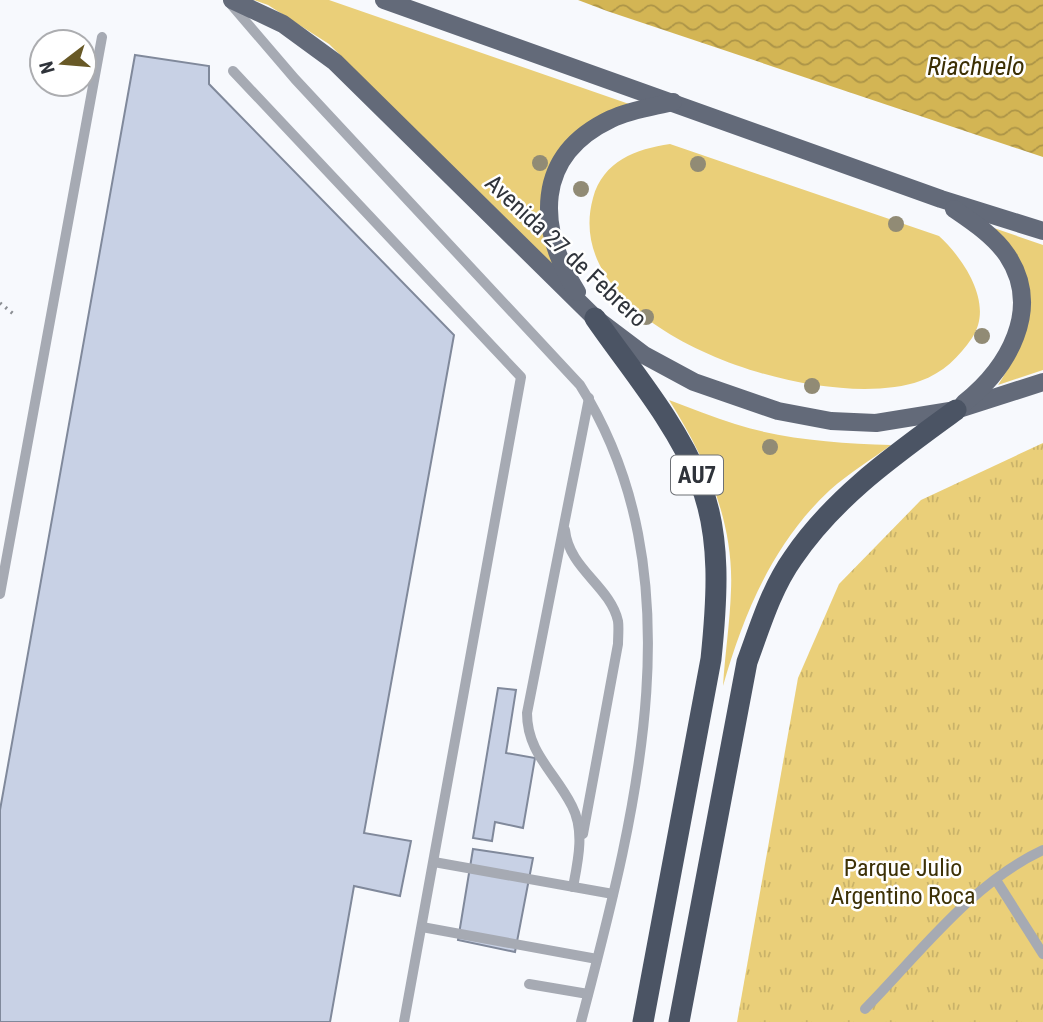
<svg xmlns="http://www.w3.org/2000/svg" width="1043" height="1022" viewBox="0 0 1043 1022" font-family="'Roboto Condensed',sans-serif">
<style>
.green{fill:#eacf79}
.park{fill:url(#park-tufts)}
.water{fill:url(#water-waves)}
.building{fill:#c8d1e5;stroke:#80899b;stroke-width:2}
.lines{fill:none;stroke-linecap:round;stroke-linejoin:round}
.path{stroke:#8b8e93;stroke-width:3.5;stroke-dasharray:2 5;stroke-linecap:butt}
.service{stroke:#a6aab3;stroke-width:10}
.primary{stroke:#636a79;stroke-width:18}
.motorway{stroke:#4b5464;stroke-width:21}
.tree{fill:#918b75}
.labels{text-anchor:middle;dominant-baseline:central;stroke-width:5;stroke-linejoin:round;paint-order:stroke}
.shield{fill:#fff;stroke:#6d7075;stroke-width:2}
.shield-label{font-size:23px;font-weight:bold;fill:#2f333a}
.street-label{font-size:24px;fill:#2f333a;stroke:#fff}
.park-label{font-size:24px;fill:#3d3106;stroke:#fff}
.water-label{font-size:26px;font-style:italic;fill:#3c3004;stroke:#fff}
</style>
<defs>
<pattern id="park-tufts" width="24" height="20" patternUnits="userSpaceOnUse" patternTransform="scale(1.75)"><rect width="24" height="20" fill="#eacf79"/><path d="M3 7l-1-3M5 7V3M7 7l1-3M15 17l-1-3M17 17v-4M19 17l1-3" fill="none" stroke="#c9b269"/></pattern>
<pattern id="water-waves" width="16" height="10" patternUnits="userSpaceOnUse" patternTransform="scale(1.75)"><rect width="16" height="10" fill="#d3b554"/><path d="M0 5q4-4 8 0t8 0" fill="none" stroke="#ac9447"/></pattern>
</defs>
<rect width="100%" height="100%" fill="#f7f9fd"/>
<g class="green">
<polygon points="254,0 329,0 632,105 556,156 554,267 329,44 268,5"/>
<path d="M670,144L939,236C963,258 995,304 972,338C959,357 943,373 920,381C822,416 556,332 593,198C603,161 636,149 670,144Z"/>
<path d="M988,226L1043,245V370L998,385C1043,316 1021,294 988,226Z"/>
<path d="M669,400C691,408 713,417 735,424C785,440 838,443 891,445C871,460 849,473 830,490C773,543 744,613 723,686C725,654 730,622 731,590C734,521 705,457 669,400Z"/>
</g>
<polygon class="park" points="1043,443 1043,1022 737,1022 798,678 839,584 921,500"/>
<polygon class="water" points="578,0 1043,0 1043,157 607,11"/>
<g class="building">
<polygon points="135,55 209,66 209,84 454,335 364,833 411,841 400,896 354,886 330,1022 0,1022 0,810"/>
<polygon points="498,688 516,690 506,753 535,758 523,828 495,822 492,841 473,838"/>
<polygon points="473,849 533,858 515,952 458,940"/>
</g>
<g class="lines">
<polyline class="path" points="0,303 16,316"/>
<g class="service">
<path d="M229,2L295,79L580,385C701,577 634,819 581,1022"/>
<polyline points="233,71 521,377 404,1022"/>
<path d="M565,530C569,569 610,586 618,621C619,628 618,637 618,644L583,834"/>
<polyline points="0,594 102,37"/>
<polyline points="434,862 613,894"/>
<polyline points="996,880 1043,954"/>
<path d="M573,887C578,861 585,831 572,806C555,772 527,753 527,713L589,398"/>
<polyline points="422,927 597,959"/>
<polyline points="529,984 588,994"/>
<path d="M865,1009C919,954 972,883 1043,850"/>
</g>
<g class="primary">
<polyline points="232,0 283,24 335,62 595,318 644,355 694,382 778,411 831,421 876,423 956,410 1043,382"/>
<polyline points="384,0 941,199 1043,231"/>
<path d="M954,209C973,222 994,236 1007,255C1043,309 1008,368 964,403"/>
<path d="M577,292C537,228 533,156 611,119C630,110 652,107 673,102"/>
</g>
<g class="motorway">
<path d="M595,318C631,370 675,421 699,480C722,535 717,601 711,659L643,1022"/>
<path d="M679,1022L747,662C760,627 771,589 793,558C835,496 896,454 956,410"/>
</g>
</g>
<g class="tree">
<circle cx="540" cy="163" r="8"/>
<circle cx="698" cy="164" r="8"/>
<circle cx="581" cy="189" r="8"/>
<circle cx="896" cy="224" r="8"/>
<circle cx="646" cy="317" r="8"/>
<circle cx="982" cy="336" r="8"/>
<circle cx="812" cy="386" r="8"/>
<circle cx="770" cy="447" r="8"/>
</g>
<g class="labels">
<rect class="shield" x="671" y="455.5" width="52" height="39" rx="5"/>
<g class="shield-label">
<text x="697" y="475">AU7</text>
</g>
<g class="street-label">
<text transform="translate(566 251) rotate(43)">Avenida 27 de Febrero</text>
</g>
<g class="park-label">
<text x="903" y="868">Parque Julio<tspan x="903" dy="28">Argentino Roca</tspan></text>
</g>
<g class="water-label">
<text x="976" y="66">Riachuelo</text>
</g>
</g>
<g transform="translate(63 63) rotate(254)"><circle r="33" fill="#ffffff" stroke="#acadb0" stroke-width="2"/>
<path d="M0-5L12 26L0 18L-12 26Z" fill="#685926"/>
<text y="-10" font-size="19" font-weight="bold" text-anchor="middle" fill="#2f333a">N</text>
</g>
</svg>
